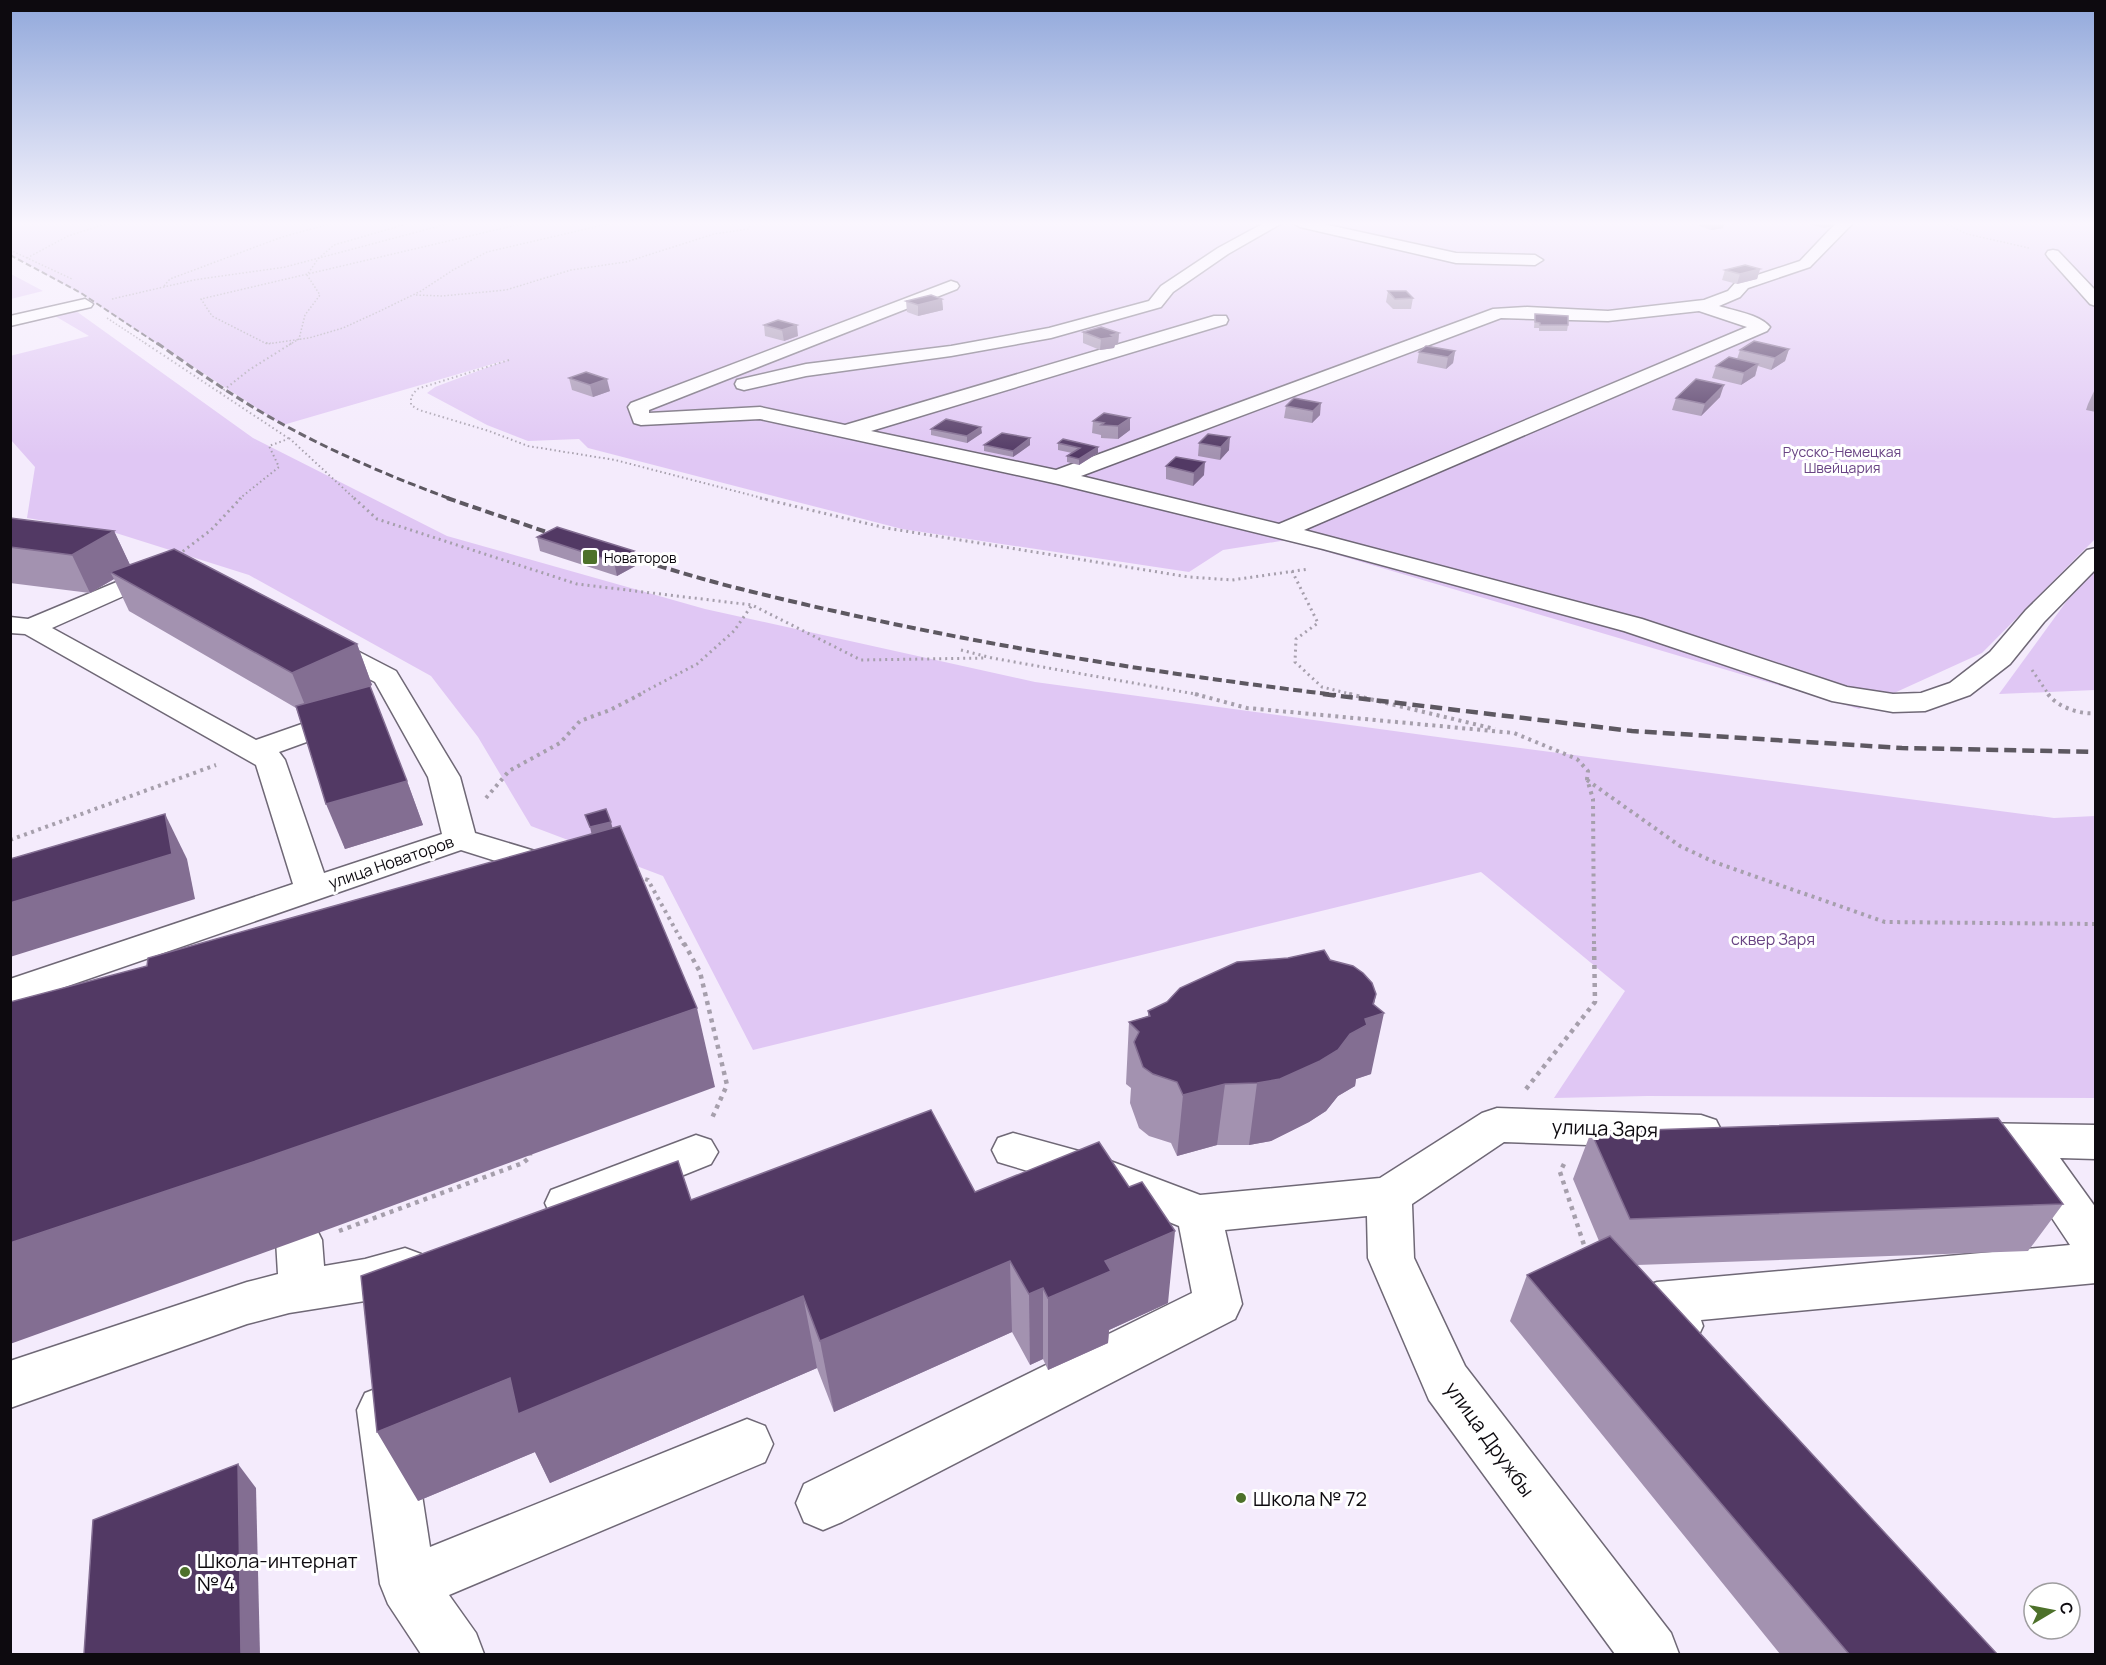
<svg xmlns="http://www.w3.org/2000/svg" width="2106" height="1665" viewBox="0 0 2106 1665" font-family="Manrope,sans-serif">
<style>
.green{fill:#e0c7f4}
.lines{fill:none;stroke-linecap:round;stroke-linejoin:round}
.minor-casing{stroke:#6f6876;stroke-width:3}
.path-far4{stroke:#a69fac;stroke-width:1.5;stroke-dasharray:1.5 2;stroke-linecap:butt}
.path-far3{stroke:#a69fac;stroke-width:2;stroke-dasharray:1.5 3;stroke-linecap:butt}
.path-far2{stroke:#a69fac;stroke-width:3;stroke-dasharray:2 4;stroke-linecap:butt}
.path-far1{stroke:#a69fac;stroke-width:4;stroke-dasharray:3 4.5;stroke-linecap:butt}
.path{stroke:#a69fac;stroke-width:4.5;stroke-dasharray:4 5;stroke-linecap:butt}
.minor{fill:#fff;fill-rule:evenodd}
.rail-far3{stroke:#5d5861;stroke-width:2;stroke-dasharray:6 3;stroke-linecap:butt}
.rail-far2{stroke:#5d5861;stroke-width:3;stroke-dasharray:8 4;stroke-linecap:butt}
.rail-far1{stroke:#5d5861;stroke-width:4;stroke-dasharray:9 4.5;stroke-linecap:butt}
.rail{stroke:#5d5861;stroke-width:4.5;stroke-dasharray:12 6;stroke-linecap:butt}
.wall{fill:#a392b0}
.shaded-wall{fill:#836e92}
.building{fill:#523964;stroke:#836e92;stroke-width:1.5}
.poi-dot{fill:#4d712a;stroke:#fff;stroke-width:2}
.labels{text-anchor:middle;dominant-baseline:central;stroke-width:6;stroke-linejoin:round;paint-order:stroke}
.far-park-label{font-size:14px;fill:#694484;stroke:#fff}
.far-poi-label{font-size:14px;fill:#0d0a0f;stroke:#fff;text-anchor:start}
.street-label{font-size:16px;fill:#0d0a0f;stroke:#fff}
.park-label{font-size:16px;fill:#694484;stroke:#fff}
.near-street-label{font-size:20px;fill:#0d0a0f;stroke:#fff}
.near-poi-label{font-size:20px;fill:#0d0a0f;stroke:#fff;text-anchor:start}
</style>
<rect width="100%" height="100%" fill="#f4ebfc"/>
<g class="green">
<polygon points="10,223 2095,223 2095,539 1982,653 1859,709 1287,540 1223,550 1189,572 902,529 588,448 579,439 528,441 487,425 427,393 435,387 510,359 283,425 78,292 11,255"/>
<polygon points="11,274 43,291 11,299"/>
<polygon points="76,311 253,438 447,536 705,609 1035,682 1467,741 2054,818 2095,816 2095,1098 1647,1096 1554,1098 1625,991 1481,872 753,1050 663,876 531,826 478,737 431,676 249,575 116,533 27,518 35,467 11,440 10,356 89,336 55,316"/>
<polygon points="2095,562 2095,690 1999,694"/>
</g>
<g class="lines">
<g class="minor-casing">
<g id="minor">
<polygon points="1264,223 1282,223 1228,254 1173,292 1161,307 1051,338 951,356 806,376 744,390 737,388 735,384 737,380 806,364 951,346 1049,328 1149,301 1161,286 1218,248"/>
<polygon points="1293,223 1319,223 1456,253 1535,255 1543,260 1535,265 1456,263 1300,227"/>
<path d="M1836,223H1853L1810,267L1748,288L1740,297L1719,306C1734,311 1759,314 1770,327L1767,331L1304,530L1642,619L1847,687L1893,694L1921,693L1950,683L1990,652L2026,610L2087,550L2096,548V569L2044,622L2010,664L1970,695L1925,711L1893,712L1832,701L1624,631L1323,549L1058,484L760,419L641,425L634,423L628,407L631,403L951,281L957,283L959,286L957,289L649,410V413L760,407L845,425L1214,316H1226L1228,320L1226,324L871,431L1056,470L1493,309L1527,307L1608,311L1704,300L1728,291L1736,282L1800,261ZM1699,311L1747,327L1279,524L1081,476L1501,318L1608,321Z"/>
<polygon points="2053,250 2058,251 2096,291 2096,306 2090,304 2048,257 2046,254 2048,251"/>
<polygon points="85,299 93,304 91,307 10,326 10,316"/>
<polygon points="155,566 164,568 167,573 164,578 52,628 256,740 336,712 346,709 356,712 361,718 356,724 279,752 285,760 324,873 442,834 428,777 375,682 316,652 312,646 316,640 326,638 336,640 396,671 460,777 475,833 568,861 573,869 568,877 556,880 461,850 10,1006 10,979 293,884 256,765 25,634 10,633 10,617 28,619"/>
<polygon points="1497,1108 1701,1115 1716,1120 1722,1132 1716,1144 1701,1149 1504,1142 1412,1204 1414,1258 1465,1366 1671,1633 1679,1654 1615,1654 1429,1400 1368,1258 1367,1216 1225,1230 1242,1304 1235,1319 842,1522 823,1530 804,1522 796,1503 804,1484 1192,1293 1179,1226 1088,1189 998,1162 992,1150 998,1138 1013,1133 1097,1156 1200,1195 1380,1178 1482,1113"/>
<path d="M1971,1123L2096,1125V1159L2060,1158L2096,1208V1283L1701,1320L1703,1326L1696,1341L1679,1348C1657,1340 1643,1325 1633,1303L1640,1288L1657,1282L2070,1245L2012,1158L1971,1157L1956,1152L1950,1140L1956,1128Z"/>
<polygon points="696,1135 711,1140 718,1152 711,1164 567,1222 551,1216 545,1203 551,1190"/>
<polygon points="299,1220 315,1226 322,1240 324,1266 365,1259 405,1248 421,1254 428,1268 421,1282 365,1301 289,1313 247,1324 10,1408 10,1361 247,1282 278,1274 276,1240 283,1226"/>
<polygon points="383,1386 401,1393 409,1410 430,1547 747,1419 765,1426 773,1444 765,1462 449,1595 476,1633 484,1654 421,1654 388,1604 380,1584 357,1410 365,1393"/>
</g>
</g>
<g class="path-far4">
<polyline points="525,223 201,299 212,316 267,344 309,338 343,328 380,311 421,291 453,270 487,252 612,223"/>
<polyline points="1944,223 1967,234 2029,248"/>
<polyline points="10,250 72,279"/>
<polyline points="27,258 68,236 109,223"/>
<polyline points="164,286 170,279 282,237 333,223"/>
<polyline points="416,295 442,296 506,290 571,270 626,262 714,234 749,229 750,223"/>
<polyline points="112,299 194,280 285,267 451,223"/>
<polyline points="107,318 148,345"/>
<polyline points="289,345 299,339 305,315 320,295 307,275 318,259 334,245 410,223"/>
</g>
<g class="path-far3">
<polyline points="145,343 291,440"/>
<polyline points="266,343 271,343"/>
<polyline points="509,360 417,389 411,397 411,405 419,410 489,431 528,446 615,460 766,499"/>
<polyline points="220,393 249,370 292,343"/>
<polyline points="289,438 355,499"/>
<polyline points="239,499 279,467 269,446 288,439"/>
</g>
<g class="path-far2">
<polyline points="354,498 377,519 577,584 752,605 861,660 985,658"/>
<polyline points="760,498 886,528 1189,577 1232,580 1309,569"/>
<polyline points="178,555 211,530 241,498"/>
<polyline points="1292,571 1318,623 1296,639 1295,662 1322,687 1355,695"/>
<polyline points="961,650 992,658 1201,695"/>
<polyline points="2032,670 2049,695"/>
<polyline points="638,695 697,664 734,631 752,605"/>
</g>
<g class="path-far1">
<polyline points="1195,694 1247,708 1514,733 1577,759 1588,771 1587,779 1593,799 1594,945"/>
<polyline points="1349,694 1495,729"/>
<path d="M2048,694C2057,707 2081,715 2096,713"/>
<polyline points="1587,780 1680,846 1714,862 1885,922 2096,924"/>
<polyline points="486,798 509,771 560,743 580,721 610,710 641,694"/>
<polyline points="10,840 216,765"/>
<polyline points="638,877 648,880 684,945"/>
</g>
<g class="path">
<polyline points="684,943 700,972 727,1085 712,1118"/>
<polyline points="1526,1089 1595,1002 1594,943"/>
<polyline points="1564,1164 1560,1172 1586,1251"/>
<polyline points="339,1231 523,1163 530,1157 530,1152"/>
</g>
<use href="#minor" class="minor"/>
<polyline class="rail-far3" points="10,255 81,293 159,345"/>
<path class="rail-far2" d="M157,343C198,372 240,401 284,425C337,454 394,478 451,499"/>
<g class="rail-far1">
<polyline points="447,498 561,537"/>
<path d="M619,554C660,566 700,579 741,589C937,638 1136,671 1336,695"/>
</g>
<polyline class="rail" points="1323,694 1632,731 1902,748 2096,752"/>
</g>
<g class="wall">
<polygon points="1700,223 1724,223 1723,228 1711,230 1699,226"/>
<polygon points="1809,223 1833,223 1832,226 1823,228 1809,224"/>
<polygon points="1760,269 1757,279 1737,284 1722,280 1725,270"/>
<polygon points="1388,291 1413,298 1411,309 1393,309 1386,302"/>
<polygon points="942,299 943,310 918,316 907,312 906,301"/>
<polygon points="1535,314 1568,325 1567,331 1539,331 1539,328 1534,328"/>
<polygon points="778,320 798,336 784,341 765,336 764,325"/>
<polygon points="1083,332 1119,333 1118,344 1115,345 1114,348 1100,350 1083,343"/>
<polygon points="1789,349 1785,361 1771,370 1758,366 1755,376 1741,385 1712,378 1716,366 1737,359 1740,350"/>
<polygon points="1455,351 1453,363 1446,369 1417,363 1419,352"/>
<polygon points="569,378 610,391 593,397 572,390"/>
<polygon points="2096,387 2096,412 2086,410 2088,404"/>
<polygon points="1720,397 1701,416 1672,410 1676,398"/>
<polygon points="1294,398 1320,415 1312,423 1284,418 1286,406"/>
<polygon points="1104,413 1130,430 1118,439 1101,438 1101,435 1092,433 1093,421"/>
<polygon points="931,429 982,433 967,443 931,435"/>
<polygon points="1208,434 1229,450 1220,460 1198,456 1199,443"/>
<polygon points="1063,439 1098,453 1079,465 1067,462 1067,456 1072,453 1058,450 1058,443"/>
<polygon points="984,445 1030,445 1013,457 984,451"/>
<polygon points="1166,466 1204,475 1193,486 1166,479"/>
<polygon points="10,518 114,531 130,565 357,644 372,685 367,687 407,781 423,825 345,849 296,708 129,611 114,579 90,593 10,583"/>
<polygon points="537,537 637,565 617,576 540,551"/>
<polygon points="1330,960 1376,994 1374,1005 1371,1074 1356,1079 1355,1086 1338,1096 1326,1111 1309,1122 1271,1141 1249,1145 1217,1145 1177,1156 1171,1143 1149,1136 1139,1128 1130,1103 1131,1088 1126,1084 1129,1022 1148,1016 1148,1011"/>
<polygon points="1591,1132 2063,1204 2028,1251 1637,1265 1997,1654 1780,1654 1510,1321 1527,1275 1599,1241 1573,1179"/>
<polygon points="975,1192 1168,1303 1109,1330 1108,1343 1048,1370 1043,1359 1030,1365 1012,1332 834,1412 817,1368 550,1483 535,1452 418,1501 691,1200"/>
</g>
<g class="shaded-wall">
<polygon points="1724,223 1723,228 1711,230 1712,225"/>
<polygon points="1824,223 1833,223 1832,226 1823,228"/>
<polygon points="1760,269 1757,279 1737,284 1740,274"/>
<polygon points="942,299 943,310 918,316 918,305"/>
<polygon points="797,325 798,336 784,341 782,330"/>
<polygon points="1119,333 1118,344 1115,345 1114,348 1100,350 1101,339"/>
<polygon points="1789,349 1785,361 1771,370 1775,358"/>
<polygon points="1455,351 1453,363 1446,369 1448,357"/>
<polygon points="1758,364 1755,376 1741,385 1744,373"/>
<polygon points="607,379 610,391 593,397 590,385"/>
<polygon points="1724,385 1720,397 1701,416 1705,404"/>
<polygon points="1321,403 1320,415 1312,423 1313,411"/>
<polygon points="1130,418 1130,430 1118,439 1118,426"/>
<polygon points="981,427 982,433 967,443 967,436"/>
<polygon points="1230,437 1229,450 1220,460 1221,447"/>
<polygon points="1030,438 1030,445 1013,457 1013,451"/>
<polygon points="1098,447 1098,453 1079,465 1079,459"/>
<polygon points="1205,462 1204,475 1193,486 1194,473"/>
<polygon points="114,531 132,569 110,572 114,579 90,593 72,555"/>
<polygon points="634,551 637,565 617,576 614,562"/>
<polygon points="357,644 372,685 309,715 292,673"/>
<polygon points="407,781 423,825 345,849 326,804"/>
<polygon points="165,814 187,859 195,899 10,957 10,903"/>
<polygon points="611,822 613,830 592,836 590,827"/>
<polygon points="1376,994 1371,1017 1384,1013 1371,1074 1356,1079 1355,1086 1338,1096 1326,1111 1309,1122 1271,1141 1249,1145 1257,1083 1365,1019"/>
<polygon points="697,1008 715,1087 299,1240 10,1344 10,1243"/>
<polygon points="1225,1084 1217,1145 1177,1156 1183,1095"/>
<polygon points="1175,1231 1168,1303 1109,1330 1108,1343 1048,1370 1048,1298 1105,1261"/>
<polygon points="1010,1261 1012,1332 834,1412 820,1341"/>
<polygon points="1043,1288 1043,1359 1030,1365 1029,1294"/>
<polygon points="803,1296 817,1368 550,1483 535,1452 418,1501 377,1432 510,1378"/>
<polygon points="238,1464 256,1488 260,1654 241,1654"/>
</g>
<g class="building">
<polygon points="1707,223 1724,223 1712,225"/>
<polygon points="1745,265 1760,269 1740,274 1725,270"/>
<polygon points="1388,291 1406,291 1413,298 1395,299"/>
<polygon points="931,295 942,299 918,305 906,301"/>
<polygon points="1535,314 1568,316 1568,325 1540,325 1540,323 1535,322"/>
<polygon points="778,320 797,325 782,330 764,325"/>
<polygon points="1101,327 1119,333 1111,335 1115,337 1101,339 1083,332"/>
<polygon points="1754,341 1789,349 1775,358 1740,350"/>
<polygon points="1426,346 1455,351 1448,357 1419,352"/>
<polygon points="1729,357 1758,364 1744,373 1716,366"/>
<polygon points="586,372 607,379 590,385 569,378"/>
<polygon points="1696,379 1724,385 1705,404 1676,398"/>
<polygon points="1294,398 1321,403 1313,411 1286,406"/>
<polygon points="1104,413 1130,418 1118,426 1101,425 1104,423 1093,421"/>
<polygon points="946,419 981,427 967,436 931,429"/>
<polygon points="1002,433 1030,438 1013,451 984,445"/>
<polygon points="1208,434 1230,437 1221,447 1199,443"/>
<polygon points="1063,439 1098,447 1079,459 1067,456 1080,448 1058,443"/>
<polygon points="1176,457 1205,462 1194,473 1166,466"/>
<polygon points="10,518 114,531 72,555 10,547"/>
<polygon points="557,527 634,551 614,562 537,537"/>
<polygon points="174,549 357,644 292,673 110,572"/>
<polygon points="370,686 407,781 326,804 296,706"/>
<polygon points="606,809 611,822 590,827 585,815"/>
<polygon points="165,814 172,854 10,903 10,859"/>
<polygon points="620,826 697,1008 253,1162 10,1243 10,1002 147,966 148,958"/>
<polygon points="1324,950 1330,960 1353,966 1363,973 1372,983 1376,994 1373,1004 1384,1013 1365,1019 1367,1025 1350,1034 1338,1050 1320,1061 1280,1079 1257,1083 1225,1084 1183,1095 1177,1082 1153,1074 1143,1067 1134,1042 1139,1032 1129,1022 1150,1016 1148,1011 1167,1002 1180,988 1237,962 1288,958"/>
<polygon points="931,1110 975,1192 1099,1142 1129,1187 1142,1182 1175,1231 1105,1261 1111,1271 1048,1298 1043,1288 1029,1294 1010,1261 820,1341 803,1296 518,1414 510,1378 377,1432 361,1276 678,1161 691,1200"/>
<polygon points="1998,1118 2063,1204 1630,1219 1591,1132"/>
<polygon points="1610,1236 1997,1654 1849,1654 1527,1275"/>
<polygon points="238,1464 241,1654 84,1654 93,1520"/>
</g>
<linearGradient id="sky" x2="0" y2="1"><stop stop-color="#91a8db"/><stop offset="0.49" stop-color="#faf6fe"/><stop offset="1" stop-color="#faf6fe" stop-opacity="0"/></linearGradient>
<rect width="2106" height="456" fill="url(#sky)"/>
<g class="poi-dot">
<rect x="582" y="549" width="16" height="16" rx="3"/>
<circle cx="1241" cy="1498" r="6"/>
<circle cx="185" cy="1572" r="6"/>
</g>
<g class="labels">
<g class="far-park-label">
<text x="1842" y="451">Русско-Немецкая<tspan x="1842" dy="16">Швейцария</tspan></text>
</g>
<g class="far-poi-label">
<text x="604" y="557">Новаторов</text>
</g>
<g class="street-label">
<text transform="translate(391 862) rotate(-19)">улица Новаторов</text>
</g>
<g class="park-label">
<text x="1773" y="939">сквер Заря</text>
</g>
<g class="near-street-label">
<text transform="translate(1605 1128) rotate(2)">улица Заря</text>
<text transform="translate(1490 1439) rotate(54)">улица Дружбы</text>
</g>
<g class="near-poi-label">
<text x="1253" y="1498">Школа № 72</text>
<text x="197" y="1560">Школа-интернат<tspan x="197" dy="23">№ 4</tspan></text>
</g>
</g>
<rect width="2106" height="1665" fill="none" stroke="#0d0a0f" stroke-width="24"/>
<g transform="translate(2052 1611) rotate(80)"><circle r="28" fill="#ffffff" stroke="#9e9d9f" stroke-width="1.5"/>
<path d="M0-4.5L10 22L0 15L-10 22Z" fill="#4d712a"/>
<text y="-9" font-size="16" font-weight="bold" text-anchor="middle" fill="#0d0a0f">С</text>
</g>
</svg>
